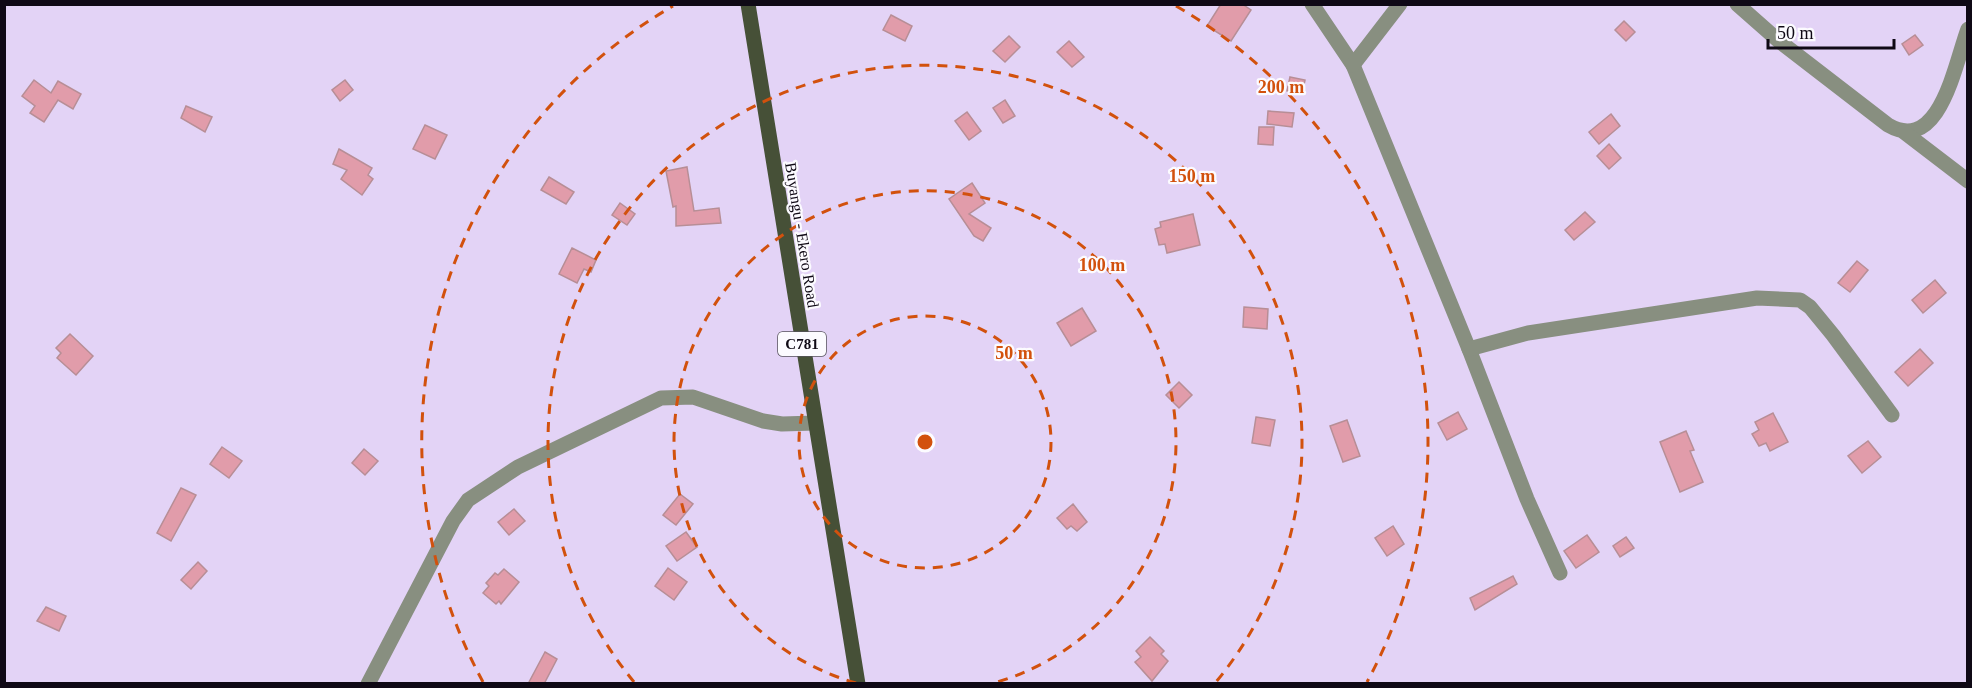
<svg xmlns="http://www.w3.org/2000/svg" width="1972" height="688" viewBox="0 0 1972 688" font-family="Georgia,serif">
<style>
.building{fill:#e19caa;stroke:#b78e96;stroke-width:1.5}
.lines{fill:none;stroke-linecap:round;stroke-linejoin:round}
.minor{stroke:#888f80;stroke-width:15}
.major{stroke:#465037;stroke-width:15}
.ring{fill:none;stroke:#d2510d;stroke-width:3;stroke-dasharray:10 8}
.labels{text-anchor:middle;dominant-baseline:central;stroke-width:4.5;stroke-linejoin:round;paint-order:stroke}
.shield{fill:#fcfbff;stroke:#56525b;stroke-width:1.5}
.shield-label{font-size:15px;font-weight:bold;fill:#0f0915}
.street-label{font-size:16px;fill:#0f0915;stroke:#fcfbff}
.centre{fill:#d2510d;stroke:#fcfbff;stroke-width:3}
.ring-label{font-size:18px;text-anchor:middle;font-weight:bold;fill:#d2510d;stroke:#fcfbff;stroke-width:4.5;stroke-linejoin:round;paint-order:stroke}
</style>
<rect width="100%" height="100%" fill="#e3d3f6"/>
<g class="building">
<polygon points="1221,4 1242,4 1251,10 1231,41 1207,26"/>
<polygon points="891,15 912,26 905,41 883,30"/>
<polygon points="1624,21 1635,32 1626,41 1615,30"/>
<polygon points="1915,35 1923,45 1909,55 1902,44"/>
<polygon points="1009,36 1020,47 1005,62 993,51"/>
<polygon points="1069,41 1084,57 1072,67 1057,52"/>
<polygon points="1290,77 1305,80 1302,94 1287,91"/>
<polygon points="34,80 51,93 58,81 81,94 73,109 58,100 44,122 30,113 35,106 22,96"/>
<polygon points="345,80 353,90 340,101 332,90"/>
<polygon points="1005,100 1015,116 1003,123 993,108"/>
<polygon points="186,106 212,117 205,132 181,118"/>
<polygon points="1268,111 1294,113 1292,127 1267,124"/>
<polygon points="967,112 981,131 969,140 955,121"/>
<polygon points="1611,114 1620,126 1599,144 1589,132"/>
<polygon points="425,125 447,135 435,159 413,149"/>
<polygon points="1259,127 1274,127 1273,145 1258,144"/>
<polygon points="1609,144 1621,158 1609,169 1597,156"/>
<polygon points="339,149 372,168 368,175 373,179 362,195 341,179 347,170 333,164"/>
<polygon points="687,167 694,211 719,208 721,223 676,226 676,206 673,207 666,171"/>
<polygon points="549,177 574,192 566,204 541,190"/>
<polygon points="972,183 985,203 969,214 991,228 983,241 974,236 949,199"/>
<polygon points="620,203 635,214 627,225 612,215"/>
<polygon points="1585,212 1595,222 1574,240 1565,230"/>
<polygon points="1193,214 1200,245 1167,253 1165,244 1159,245 1155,229 1161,227 1160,222"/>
<polygon points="572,248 596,260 591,272 584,269 577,283 559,274"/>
<polygon points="1857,261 1868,270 1850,292 1838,283"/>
<polygon points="1935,280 1946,293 1923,313 1912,300"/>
<polygon points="1244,307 1268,309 1267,329 1243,327"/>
<polygon points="1082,308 1096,331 1071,346 1057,323"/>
<polygon points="70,334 93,356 76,375 57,358 61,353 56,348"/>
<polygon points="1920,349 1933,363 1908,386 1895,372"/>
<polygon points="1179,382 1192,395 1179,408 1166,395"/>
<polygon points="1458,412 1467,429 1447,440 1438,423"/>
<polygon points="1773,413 1788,442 1770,451 1766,443 1759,446 1752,434 1759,430 1755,422"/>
<polygon points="1256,417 1275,420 1270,446 1252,443"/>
<polygon points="1347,420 1360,456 1343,462 1330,426"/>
<polygon points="1686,431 1694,450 1690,451 1703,482 1680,492 1660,442"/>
<polygon points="1868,441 1881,457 1862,473 1848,456"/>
<polygon points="222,447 242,461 229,478 210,464"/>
<polygon points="364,449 378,461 365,475 352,463"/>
<polygon points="181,488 196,495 171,541 157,533"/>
<polygon points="680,494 693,504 676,525 663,515"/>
<polygon points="1073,504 1087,522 1077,531 1071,526 1067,529 1057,518"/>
<polygon points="514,509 525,521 509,535 498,522"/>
<polygon points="1393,526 1404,544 1387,556 1375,538"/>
<polygon points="686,532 697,547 677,561 666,546"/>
<polygon points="1587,535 1599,552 1576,568 1564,551"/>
<polygon points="1626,537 1634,548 1620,557 1613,546"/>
<polygon points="198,562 207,571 191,589 181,580"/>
<polygon points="668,568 687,582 674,600 655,586"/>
<polygon points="504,569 519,582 501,604 499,601 496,604 483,593 489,586 486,583 495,573 498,575"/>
<polygon points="1513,576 1517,584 1475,610 1470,598"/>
<polygon points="46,607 66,616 59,631 37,621"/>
<polygon points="1150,637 1164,651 1161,654 1168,661 1152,681 1135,662 1141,657 1136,651"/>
<polygon points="545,652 557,659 544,684 528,684"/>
</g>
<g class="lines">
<g class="minor">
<polyline points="1312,4 1353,65 1469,349 1527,499 1560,573"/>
<path d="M1737,4L1779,41L1888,125C1940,155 1955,63 1968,29"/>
<polyline points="1353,65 1400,4"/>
<polyline points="1904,132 1968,181"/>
<polyline points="1469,349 1528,333 1757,298 1800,300 1810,307 1833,335 1892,415"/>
<polyline points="368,684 453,521 468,500 518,467 661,398 693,397 763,421 782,424 815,423"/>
</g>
<polyline class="major" points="748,4 858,684"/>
</g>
<g class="ring">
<circle cx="925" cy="442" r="126"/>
<path d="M856 683A251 251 0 1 1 994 683"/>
<path d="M634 682A377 377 0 1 1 1216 682"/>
<path d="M483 682A503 503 0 0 1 673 6M1176 6A503 503 0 0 1 1367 682"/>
</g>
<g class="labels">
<rect class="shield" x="778" y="332" width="48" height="24" rx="4.5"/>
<g class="shield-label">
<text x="802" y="344">C781</text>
</g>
<g class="street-label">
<text transform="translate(802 235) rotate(81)">Buyangu - Ekero Road</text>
</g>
</g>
<circle cx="925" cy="442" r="9" class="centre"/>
<g class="ring-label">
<text x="1281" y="93">200 m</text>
<text x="1192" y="182">150 m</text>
<text x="1102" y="271">100 m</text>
<text x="1014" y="359">50 m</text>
</g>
<rect width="1972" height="688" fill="none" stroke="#0f0915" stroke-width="12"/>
<path d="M1768 39v9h126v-9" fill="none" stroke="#0f0915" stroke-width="3"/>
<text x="1777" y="39" font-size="18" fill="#0f0915" stroke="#fcfbff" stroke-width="4.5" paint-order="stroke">50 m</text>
</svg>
